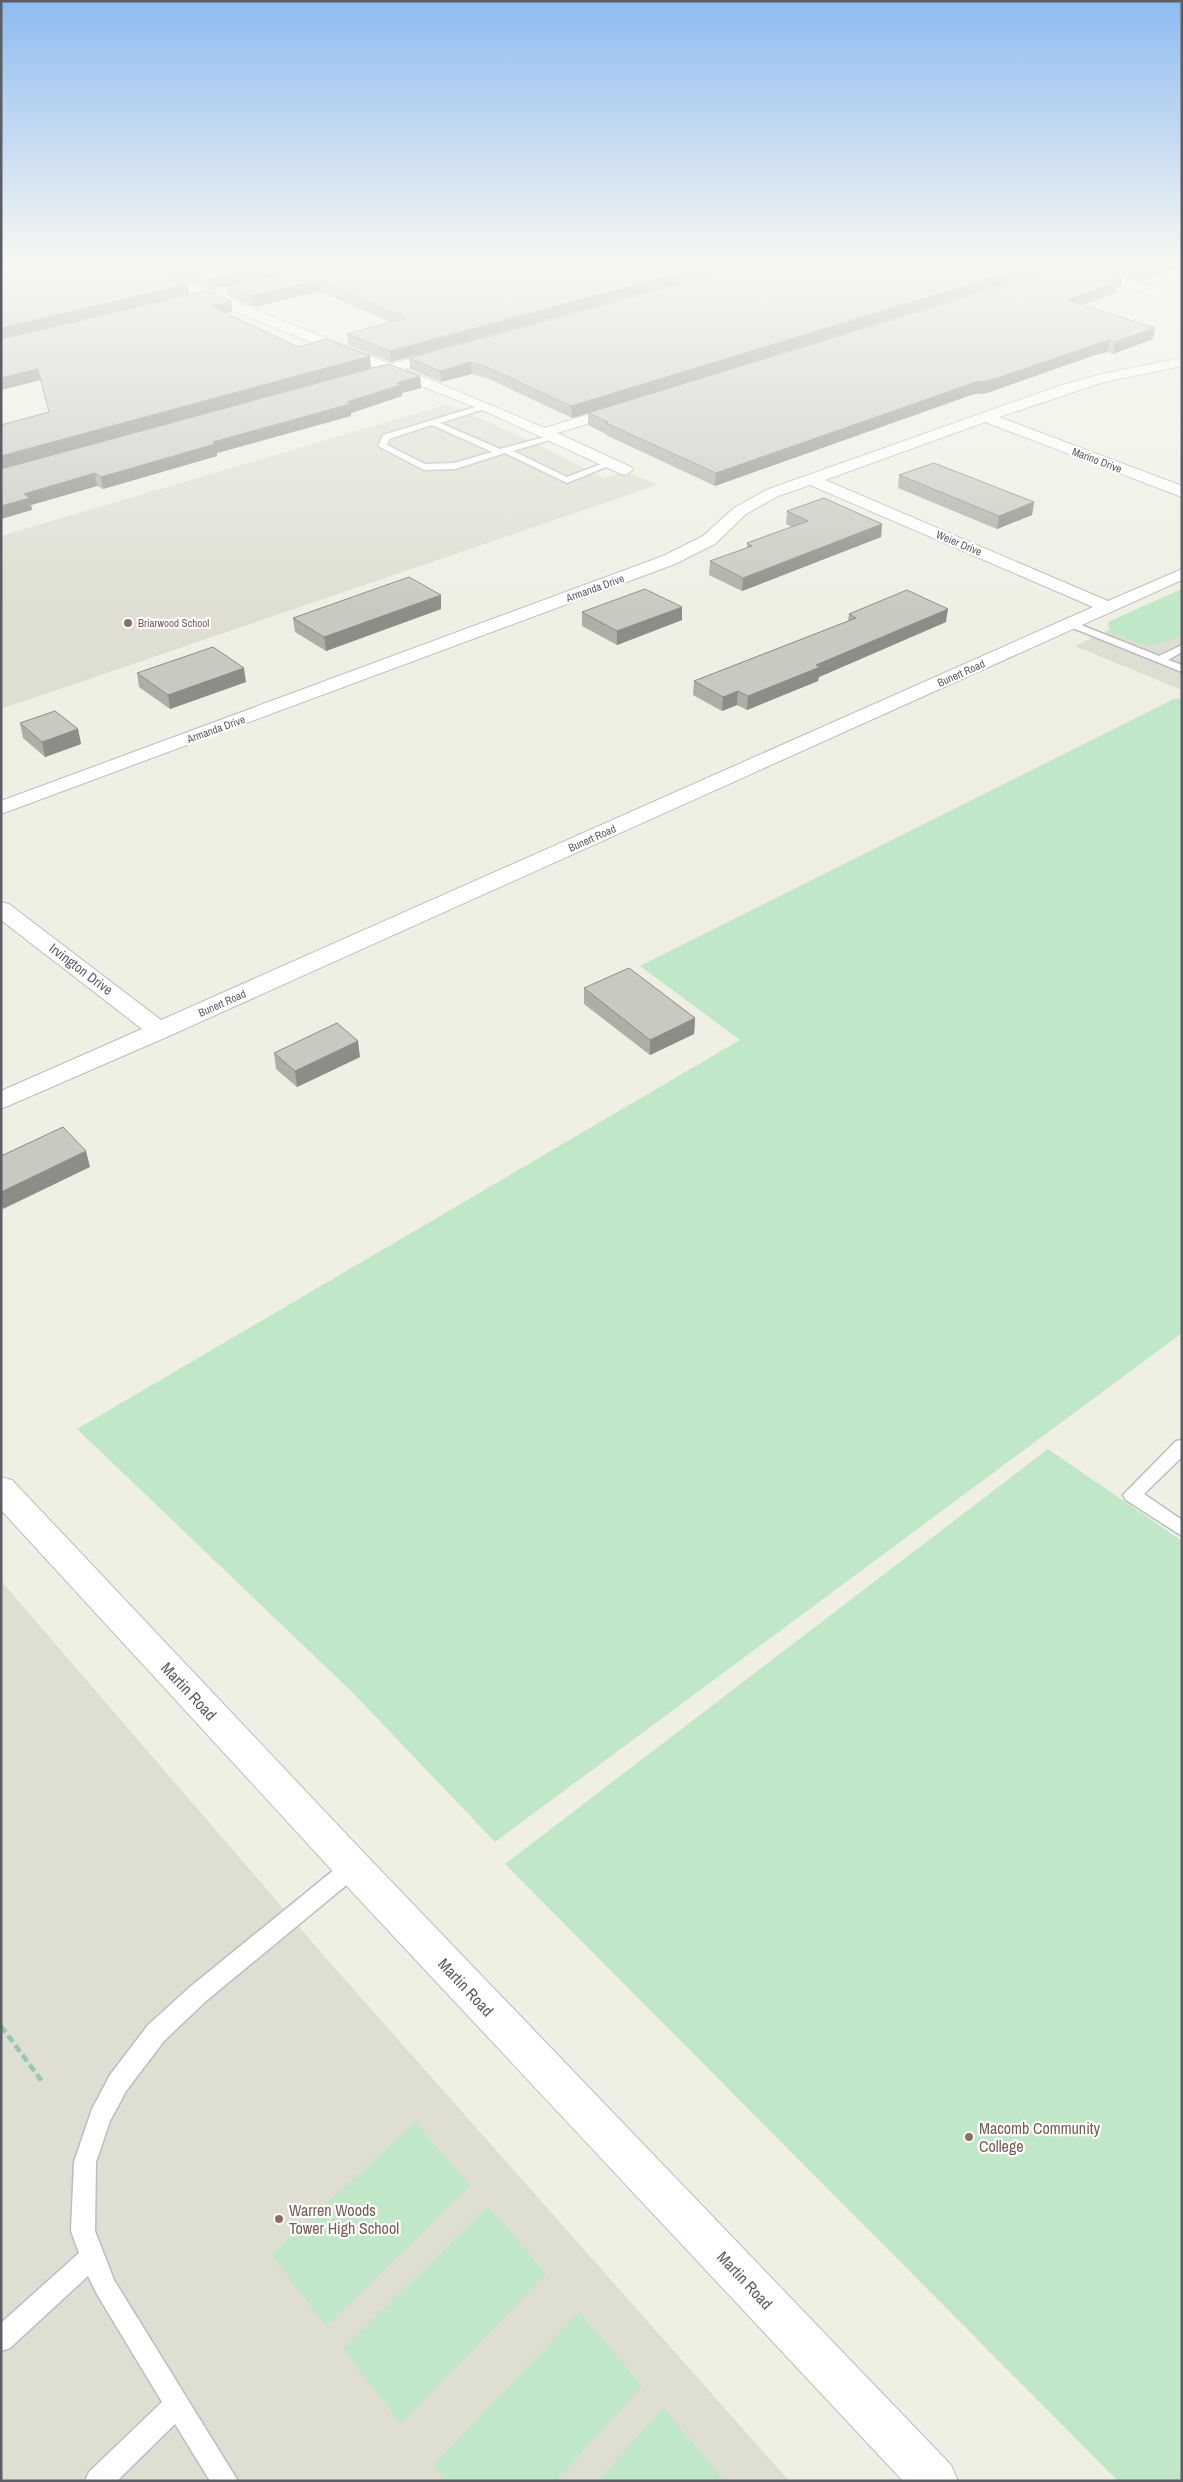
<svg xmlns="http://www.w3.org/2000/svg" width="1183" height="2482" viewBox="0 0 1183 2482" font-family="'Archivo Narrow',sans-serif">
<style>
.education{fill:#dfded2}
.green{fill:#c0e7c8}
.lines{fill:none;stroke-linecap:round;stroke-linejoin:round}
.service-casing{stroke:#bcbcc3;stroke-width:3}
.minor-casing{stroke:#bcbcc3;stroke-width:2}
.tertiary-casing{stroke:#bcbcc3;stroke-width:2}
.path{stroke:#99c8b0;stroke-width:4.5;stroke-dasharray:8 4;stroke-linecap:butt}
.service{fill:#fff;fill-rule:evenodd}
.minor{fill:#fff;fill-rule:evenodd}
.tertiary{fill:#fff;fill-rule:evenodd}
.wall{fill:#aeada6}
.shaded-wall{fill:#8d8d87}
.building{fill:#cac9c1;stroke:#8d8d87}
.education-dot{fill:#8d6e63;stroke:#fff;stroke-width:2}
.labels{text-anchor:middle;dominant-baseline:central;stroke-width:4.5;stroke-linejoin:round;paint-order:stroke}
.far-street-label{font-size:11px;fill:#5c5e65;stroke:#fff}
.far-education-label{font-size:11px;fill:#785e54;stroke:#fff;text-anchor:start}
.street-label{font-size:14px;fill:#5c5e65;stroke:#fff}
.near-street-label{font-size:16px;fill:#5c5e65;stroke:#fff}
.near-education-label{font-size:16px;fill:#785e54;stroke:#fff;text-anchor:start}
</style>
<rect width="100%" height="100%" fill="#efefe4"/>
<g class="education">
<polygon points="448,404 541,446 604,478 627,471 657,485 1,709 1,536"/>
<polygon points="1182,596 1182,690 1075,646 1110,629"/>
<polygon points="1,1581 325,1957 789,2481 1,2481"/>
</g>
<g class="green">
<path d="M1182,589V634C1150,652 1142,645 1110,633L1108,622Z"/>
<polygon points="1182,698 1182,1333 495,1842 354,1694 77,1429 740,1040 640,966 1174,699"/>
<polygon points="1048,1449 1182,1541 1182,2481 1118,2481 505,1864"/>
<polygon points="415,2122 470,2186 326,2326 271,2255"/>
<polygon points="488,2206 546,2274 401,2424 343,2349"/>
<polygon points="579,2312 642,2386 556,2481 445,2481 433,2466"/>
<polygon points="663,2408 725,2481 598,2481"/>
</g>
<g class="lines">
<g class="service-casing">
<g id="service">
<path d="M485,404L489,406L488,408L440,423L500,449L556,434V438L513,451L567,477L609,461L616,463L567,483L505,453L455,469L424,470L378,446L383,435ZM432,425L492,452L454,463L425,464L387,445L389,439Z"/>
<polygon points="1071,621 1159,656 1182,645 1182,652 1168,660 1182,665 1182,672 1068,626 1066,624"/>
<polygon points="1182,1440 1182,1457 1144,1494 1182,1520 1182,1536 1126,1500 1123,1495 1176,1441"/>
<polygon points="353,1857 360,1860 363,1867 360,1874 206,2001 164,2041 126,2091 110,2121 96,2162 95,2231 114,2280 238,2481 210,2481 175,2424 117,2481 85,2481 89,2472 162,2402 98,2296 88,2276 10,2348 1,2351 1,2323 79,2253 71,2231 74,2162 92,2109 110,2075 148,2025 190,1987 346,1860"/>
</g>
</g>
<g class="minor-casing">
<g id="minor">
<polygon points="128,266 144,266 391,364 445,349 450,350 452,353 450,356 404,369 545,428 618,405 628,405 630,408 628,411 557,433 631,467 633,470 625,475 619,473 487,412 389,373 359,381 354,380 352,377 354,374 376,368 130,269"/>
<polygon points="1067,266 1084,266 1163,290 1164,293 1158,297 1153,296 1069,269"/>
<polygon points="1182,358 1182,366 1104,382 999,417 1182,486 1182,497 985,422 825,480 1108,601 1182,569 1182,580 169,1036 1,1109 1,1091 142,1029 1,920 1,902 9,904 161,1020 1093,607 810,485 778,496 746,514 715,544 675,564 1,814 1,801 663,556 703,536 734,508 766,490 1062,385 1102,374"/>
</g>
</g>
<g class="tertiary-casing">
<polygon id="tertiary" points="1,1477 12,1480 366,1855 951,2465 958,2481 903,2481 340,1879 1,1510"/>
</g>
<polyline class="path" points="1,2026 44,2084"/>
<use href="#service" class="service"/>
<use href="#minor" class="minor"/>
<use href="#tertiary" class="tertiary"/>
</g>
<g class="wall">
<polygon points="1,266 188,284 189,294 81,320 231,301 232,312 226,313 298,347 371,368 1,469 49,413 40,380 1,390"/>
<polygon points="148,266 313,266 209,290"/>
<polygon points="314,266 743,266 391,362 348,345 347,334 390,322 320,291 254,307 228,296 227,286"/>
<polygon points="747,266 1062,266 572,418 489,379 472,374 441,382 410,369 409,358"/>
<polygon points="1067,266 1182,266 1140,281 1110,272 1121,287 1116,289 1115,293 1083,305 1155,328 1153,339 1113,354 1107,352 1095,355 987,393 974,394 715,486 606,435 606,434 588,425 588,413"/>
<polygon points="420,376 421,388 402,393 402,396 351,413 351,416 217,453 217,456 103,489 97,486 31,505 32,510 1,469"/>
<polygon points="899,475 1034,502 1032,515 997,529 898,488"/>
<polygon points="787,511 882,524 881,537 742,591 709,575 710,561 747,548 747,543 792,527 786,524"/>
<polygon points="441,609 326,651 295,632 293,618"/>
<polygon points="582,612 682,620 617,645 582,626"/>
<polygon points="849,614 946,622 819,677 818,681 747,710 737,705 722,711 693,695 694,681 848,621"/>
<polygon points="137,673 246,682 170,709 139,687"/>
<polygon points="20,723 78,729 81,744 45,757 23,738"/>
<polygon points="584,988 695,1018 694,1034 650,1055 584,1004"/>
<polygon points="274,1053 360,1057 297,1087 276,1069"/>
</g>
<g class="shaded-wall">
<polygon points="267,266 313,266 209,290 208,280"/>
<polygon points="706,266 743,266 391,362 390,351"/>
<polygon points="1030,266 1062,266 572,418 571,406"/>
<polygon points="1157,266 1182,266 1182,267 1140,281 1142,270"/>
<polygon points="1123,276 1121,287 1116,289 1115,293 1066,311 1067,300 1110,280"/>
<polygon points="319,280 320,291 254,307 252,296"/>
<polygon points="188,284 189,294 1,339 1,328"/>
<polygon points="231,301 232,312 212,317 211,306"/>
<polygon points="1155,328 1153,339 1113,354 1115,342"/>
<polygon points="1109,340 1107,352 1095,355 987,393 974,394 715,486 716,473 976,382"/>
<polygon points="370,356 371,368 1,469 1,456"/>
<polygon points="471,362 472,374 441,382 440,371"/>
<polygon points="38,369 40,380 1,390 1,378"/>
<polygon points="420,376 421,388 402,393 402,396 351,413 351,416 217,453 217,456 103,489 101,477 213,442 347,402 397,383"/>
<polygon points="95,473 97,486 31,505 32,510 1,519 1,506 24,494"/>
<polygon points="1034,502 1032,515 997,529 999,516"/>
<polygon points="882,524 881,537 742,591 743,578"/>
<polygon points="441,595 441,609 326,651 324,637"/>
<polygon points="682,607 682,620 617,645 617,631"/>
<polygon points="948,609 946,622 819,677 818,681 747,710 748,696 816,665"/>
<polygon points="244,668 246,682 170,709 168,695"/>
<polygon points="738,691 737,705 722,711 723,697"/>
<polygon points="78,729 81,744 45,757 42,742"/>
<polygon points="695,1018 694,1034 650,1055 650,1040"/>
<polygon points="358,1041 360,1057 297,1087 295,1071"/>
<polygon points="86,1151 90,1167 3,1209 1,1203 1,1192"/>
</g>
<g class="building">
<polygon points="1,266 145,266 188,284 1,328"/>
<polygon points="172,266 267,266 208,280"/>
<polygon points="314,266 706,266 390,351 347,334 406,318 319,280 252,296 227,286"/>
<polygon points="747,266 1030,266 571,406 489,368 471,362 440,371 409,358"/>
<polygon points="1067,266 1090,266 1123,276 1110,280 1117,282 1067,300 1155,328 1115,342 1109,340 1097,344 988,381 976,382 716,473 606,423 608,422 588,413"/>
<polygon points="1125,266 1157,266 1142,270"/>
<polygon points="205,291 231,301 211,306 298,347 326,339 370,356 1,456 1,425 49,412 38,369 1,378 1,339"/>
<polygon points="388,364 420,376 397,383 401,385 347,402 350,404 213,442 215,444 101,477 95,473 24,494 30,498 1,506 1,469"/>
<polygon points="934,463 1034,502 999,516 899,475"/>
<polygon points="824,498 882,524 743,578 710,561 752,546 747,543 808,521 787,511"/>
<polygon points="409,577 441,595 324,637 293,618"/>
<polygon points="645,589 682,607 617,631 582,612"/>
<polygon points="907,590 948,609 816,665 820,667 748,696 738,691 723,697 694,681 856,618 849,614"/>
<polygon points="213,647 244,668 168,695 137,673"/>
<polygon points="55,711 78,729 42,742 20,723"/>
<polygon points="629,968 695,1018 650,1040 584,988"/>
<polygon points="337,1023 358,1041 295,1071 274,1053"/>
<polygon points="63,1127 86,1151 1,1192 1,1156"/>
</g>
<linearGradient id="sky" x2="0" y2="1"><stop stop-color="#8dbbf1"/><stop offset="0.43" stop-color="#f8f8f3"/><stop offset="1" stop-color="#f8f8f3" stop-opacity="0"/></linearGradient>
<rect width="1183" height="613" fill="url(#sky)"/>
<g class="education-dot">
<circle cx="128" cy="623" r="5"/>
<circle cx="969" cy="2137" r="5"/>
<circle cx="279" cy="2219" r="5"/>
</g>
<g class="labels">
<g class="far-street-label">
<text transform="translate(1097 460) rotate(21)">Marino Drive</text>
<text transform="translate(959 543) rotate(23)">Weier Drive</text>
<text transform="translate(595 588) rotate(-20)">Armanda Drive</text>
<text transform="translate(961 673) rotate(-24)">Bunert Road</text>
<text transform="translate(216 729) rotate(-20)">Armanda Drive</text>
<text transform="translate(592 838) rotate(-24)">Bunert Road</text>
<text transform="translate(222 1003) rotate(-24)">Bunert Road</text>
</g>
<g class="far-education-label">
<text x="138" y="623">Briarwood School</text>
</g>
<g class="street-label">
<text transform="translate(81 969) rotate(37)">Irvington Drive</text>
</g>
<g class="near-street-label">
<text transform="translate(189 1691) rotate(47)">Martin Road</text>
<text transform="translate(466 1987) rotate(47)">Martin Road</text>
<text transform="translate(745 2280) rotate(47)">Martin Road</text>
</g>
<g class="near-education-label">
<text x="979" y="2128">Macomb Community<tspan x="979" dy="18">College</tspan></text>
<text x="289" y="2210">Warren Woods<tspan x="289" dy="18">Tower High School</tspan></text>
</g>
</g>
<rect width="1183" height="2482" fill="none" stroke="#5c5e65" stroke-width="5"/>
</svg>
